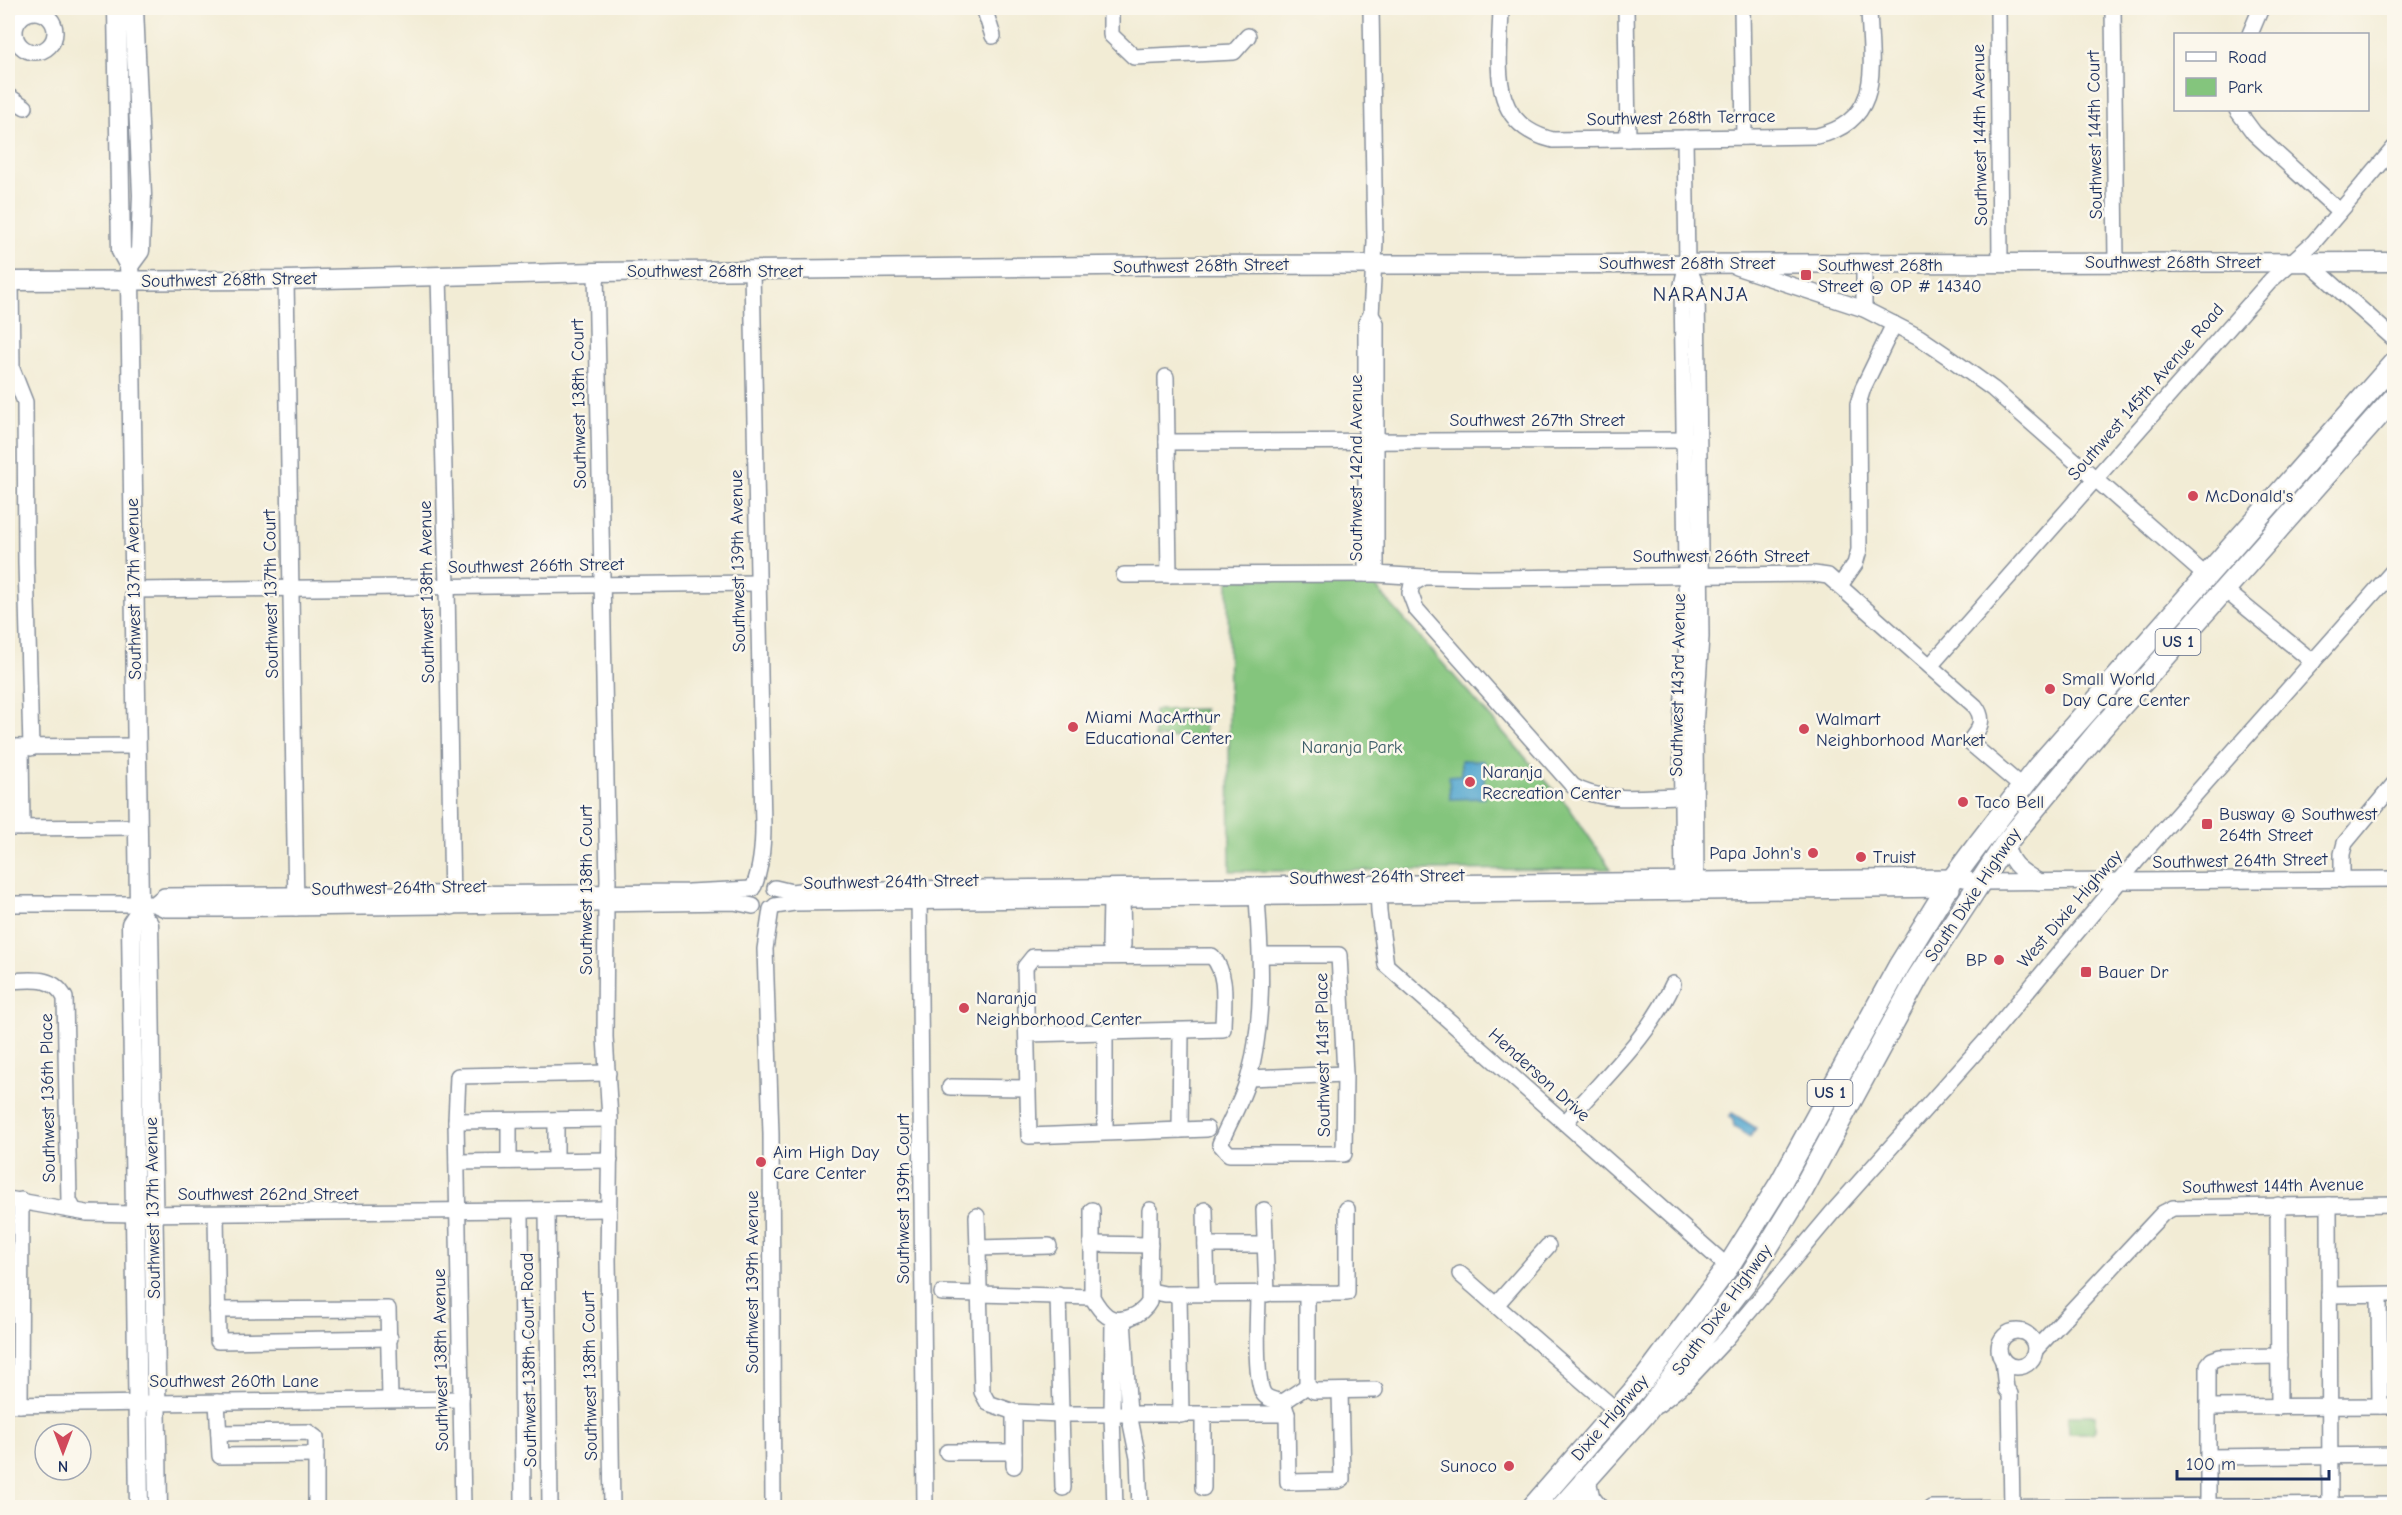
<svg xmlns="http://www.w3.org/2000/svg" width="2402" height="1515" viewBox="0 0 2402 1515" font-family="'Comic Neue',sans-serif">
<style>
.green{fill:#84c57d;stroke:#507a6e;stroke-width:1.5}
.water{fill:#54a7cf;stroke:#386b96;stroke-width:1.5}
.lines{fill:none;stroke-linecap:round;stroke-linejoin:round}
.minor-casing{stroke:#868e9a;stroke-width:18}
.major-casing{stroke:#868e9a;stroke-width:21}
.highway-casing{stroke:#868e9a;stroke-width:24}
.minor{stroke:#fff;stroke-width:15}
.major{stroke:#fff;stroke-width:18}
.highway{stroke:#fff;stroke-width:21}
.poi-dot{fill:#d1495b;stroke:#fbf7ec;stroke-width:2}
.labels{text-anchor:middle;dominant-baseline:central;stroke-width:5;stroke-linejoin:round;paint-order:stroke}
.shield{fill:#fbf7ec;stroke:#5e6b89;stroke-width:1.5}
.shield-label{font-size:16px;font-weight:bold;fill:#1b2f5e}
.street-label{font-size:18px;fill:#1b2f5e;stroke:#fbf7ec}
.poi-label{font-size:18px;fill:#1b2f5e;stroke:#fbf7ec;text-anchor:start}
.park-label{font-size:18px;fill:#3a5c67;stroke:#fbf7ec}
.quarter-label{font-size:21px;letter-spacing:1.5px;fill:#1b2f5e;stroke:#fbf7ec}
</style>
<rect width="100%" height="100%" fill="#fbf7ec"/>
<filter id="ink" filterUnits="userSpaceOnUse"><feTurbulence type="fractalNoise" baseFrequency=".0167" numOctaves="2"/><feDisplacementMap in="SourceGraphic" scale="12" xChannelSelector="R" yChannelSelector="G"/><feConvolveMatrix kernelMatrix="1 2 1 2 8 2 1 2 1" color-interpolation-filters="sRGB"/></filter>
<filter id="wash" filterUnits="userSpaceOnUse"><feTurbulence type="fractalNoise" baseFrequency=".008" numOctaves="4" result="noise"/><feDisplacementMap in="SourceGraphic" scale="24" xChannelSelector="R" yChannelSelector="G"/><feGaussianBlur stdDeviation="1.35" result="paint"/><feColorMatrix in="noise" values="0 0 0 0 0 0 0 0 0 0 0 0 0 0 0 0 0 1.4 0 .05"/><feComposite in="paint" operator="in"/></filter>
<g filter="url(#wash)">
<rect width="100%" height="100%" fill="#f2ecd5"/>
<g class="green">
<polygon points="1368,578 1568,806 1611,869 1230,871 1228,579"/>
<polygon points="1204,709 1205,737 1154,738 1154,710"/>
<polygon points="2068,1415 2096,1415 2096,1430 2092,1433 2069,1433"/>
</g>
<g class="water">
<polygon points="1461,760 1484,761 1484,798 1450,799 1449,776 1461,775"/>
<polygon points="1732,1113 1756,1128 1750,1137 1734,1127 1733,1120 1729,1117"/>
</g>
</g>
<g filter="url(#ink)">
<g class="lines">
<g class="minor-casing">
<g id="minor">
<polyline points="984,8 993,36"/>
<polyline points="1111,8 1111,35 1134,57 1234,52 1248,36"/>
<path d="M1501,8C1500,62 1486,124 1553,140L1817,136C1886,120 1870,62 1869,8"/>
<polyline points="1626,8 1628,139"/>
<polyline points="1742,8 1744,137"/>
<polyline points="1998,8 2000,262"/>
<polyline points="2113,8 2116,262"/>
<circle cx="35" cy="32" r="20"/>
<polyline points="2250,34 2261,8"/>
<polyline points="8,96 25,107"/>
<polyline points="2237,110 2254,133 2339,211"/>
<polyline points="2308,262 2394,339"/>
<polyline points="1687,263 1697,289 1701,637 1695,727 1696,888"/>
<polyline points="1736,267 1864,309 1919,337 1947,356 1993,389 2206,576"/>
<path d="M752,271L763,826C763,845 761,868 754,886"/>
<polyline points="596,272 608,882 606,905 605,1037 610,1119 608,1260 612,1508"/>
<polyline points="439,276 447,586 452,907"/>
<polyline points="286,280 296,908"/>
<polyline points="11,281 12,369 25,402 26,563 31,748"/>
<polyline points="1864,309 1864,262"/>
<polyline points="1371,315 1375,242 1371,8"/>
<polyline points="1166,377 1167,442 1692,440"/>
<polyline points="1167,442 1169,575"/>
<polyline points="1366,574 1366,323 1371,315 1376,323 1376,574 1424,577"/>
<polyline points="1124,575 1373,574"/>
<polyline points="1841,584 1855,564 1859,550 1858,404 1863,388 1894,324"/>
<polyline points="133,590 758,583"/>
<polyline points="2225,590 2313,662"/>
<polyline points="1930,666 2271,280 2313,243 2394,148"/>
<polyline points="8,747 137,746"/>
<polyline points="21,748 22,828"/>
<path d="M1681,796C1649,796 1601,804 1573,786L1416,609L1410,593L1412,584L1424,577H1433L1489,578L1814,574L1828,576L1975,706C1986,720 1979,730 1969,742L2022,787"/>
<polyline points="8,828 138,827"/>
<path d="M2006,843C2010,866 2021,870 2039,882"/>
<polyline points="2342,880 2342,854 2345,843 2394,784"/>
<polyline points="1378,887 1379,912 1386,965 1728,1267"/>
<polyline points="775,888 792,892 807,890 1954,877 1979,882 2394,879"/>
<polyline points="1683,890 1681,722 1687,642 1682,285 1687,263 1685,138"/>
<polyline points="919,893 925,1508"/>
<path d="M1257,898C1261,957 1265,1018 1249,1076C1243,1099 1229,1122 1220,1144L1229,1154H1344L1345,1074L1339,955H1262"/>
<polyline points="1111,900 1110,945 1115,956"/>
<polyline points="8,904 154,904 165,909 219,909 734,902 753,906"/>
<polyline points="154,904 164,896 688,892 752,889"/>
<polyline points="775,906 794,903 1952,889"/>
<polyline points="771,909 765,949 771,1134 773,1508"/>
<polyline points="1115,956 1123,945 1122,899"/>
<path d="M8,981C31,980 53,975 65,998L69,1201L74,1210"/>
<polyline points="1105,1032 1105,1132"/>
<path d="M1027,1034L1223,1029C1223,1005 1229,975 1212,956L1033,957L1025,967L1029,1136L1207,1129"/>
<polyline points="1249,1078 1345,1074"/>
<polyline points="950,1087 1027,1088"/>
<polyline points="556,1120 556,1160"/>
<polyline points="456,1121 610,1119"/>
<polyline points="509,1121 509,1161"/>
<path d="M1565,1123C1602,1079 1649,1038 1673,984"/>
<polyline points="1180,1130 1181,1031"/>
<polyline points="457,1162 610,1160"/>
<polyline points="8,1199 87,1213 134,1214 609,1209"/>
<polyline points="2278,1205 2279,1407"/>
<polyline points="2329,1205 2330,1505"/>
<path d="M1092,1210V1297C1096,1304 1100,1311 1107,1316C1120,1325 1142,1315 1149,1302L1150,1210"/>
<polyline points="1205,1210 1207,1294"/>
<polyline points="1264,1210 1267,1294"/>
<polyline points="547,1211 550,1508"/>
<polyline points="521,1212 523,1508"/>
<polyline points="216,1214 218,1341 390,1338"/>
<polyline points="977,1216 982,1392 988,1403 1014,1412 1061,1414 1287,1414"/>
<polyline points="1091,1244 1150,1245"/>
<polyline points="1206,1245 1265,1245"/>
<polyline points="978,1248 1049,1246"/>
<polyline points="1460,1274 1617,1411"/>
<polyline points="1151,1291 1165,1294 1347,1293 1347,1209"/>
<polyline points="942,1293 1092,1297"/>
<polyline points="1307,1293 1307,1386"/>
<polyline points="1179,1294 1181,1415"/>
<path d="M1258,1294C1258,1315 1254,1376 1263,1393C1267,1400 1276,1400 1283,1402L1307,1386"/>
<polyline points="1058,1295 1063,1488"/>
<polyline points="2329,1295 2394,1294"/>
<polyline points="2379,1295 2380,1406"/>
<polyline points="1496,1305 1548,1246"/>
<polyline points="217,1310 388,1309 390,1399"/>
<polyline points="1113,1319 1112,1414 1115,1508"/>
<polyline points="1123,1319 1129,1414 1138,1458 1140,1508"/>
<circle cx="2017" cy="1349" r="18"/>
<polyline points="2035,1350 2147,1230 2163,1213 2173,1208 2394,1204"/>
<polyline points="2003,1360 2006,1389 2010,1394 2012,1508"/>
<polyline points="1307,1386 1314,1391 1375,1390"/>
<polyline points="217,1402 220,1456 316,1455"/>
<polyline points="1283,1402 1287,1414 1288,1482 1338,1481 1342,1479 1340,1391"/>
<polyline points="8,1405 461,1399"/>
<polyline points="20,1405 21,1200"/>
<polyline points="1658,1405 1684,1384 1727,1338 1832,1213 1990,1036 2138,859 2394,570"/>
<polyline points="2208,1407 2394,1406"/>
<polyline points="1014,1412 1014,1466"/>
<polyline points="1203,1415 1203,1488"/>
<polyline points="219,1433 308,1432 316,1438 316,1508"/>
<polyline points="947,1452 1014,1452"/>
<polyline points="2208,1457 2394,1455"/>
<polyline points="463,1508 456,1121 458,1076 608,1073"/>
<polyline points="1931,1508 2394,1505"/>
<polyline points="2208,1508 2208,1365 2212,1360 2220,1357 2279,1356"/>
</g>
</g>
<g class="major-casing">
<g id="major">
<polyline points="117,8 121,251 129,266 130,282 139,903 139,912 131,924 139,1508"/>
<polyline points="129,266 140,251 142,195 134,8"/>
<polyline points="8,281 286,280 596,272 1188,265 2394,262"/>
<polyline points="139,912 149,924 158,1508"/>
</g>
</g>
<g class="highway-casing">
<g id="highway">
<polyline points="1585,1480 1589,1498 1597,1508"/>
<polyline points="1532,1508 1646,1377 1728,1267 1781,1182 1899,966 1954,877 1980,842 2038,767 2090,708 2394,363"/>
<polyline points="1561,1508 1644,1415 1748,1279 1802,1191 1918,977 2006,843 2100,730 2394,398"/>
</g>
</g>
<use href="#minor" class="minor"/>
<use href="#major" class="major"/>
<use href="#highway" class="highway"/>
</g>
</g>
<g class="poi-dot">
<rect x="1800" y="269" width="12" height="12" rx="3"/>
<circle cx="2193" cy="496" r="6"/>
<circle cx="2050" cy="689" r="6"/>
<circle cx="1073" cy="727" r="6"/>
<circle cx="1804" cy="729" r="6"/>
<circle cx="1470" cy="782" r="6"/>
<circle cx="1963" cy="802" r="6"/>
<rect x="2201" y="818" width="12" height="12" rx="3"/>
<circle cx="1813" cy="853" r="6"/>
<circle cx="1861" cy="857" r="6"/>
<circle cx="1999" cy="960" r="6"/>
<rect x="2080" y="966" width="12" height="12" rx="3"/>
<circle cx="964" cy="1008" r="6"/>
<circle cx="761" cy="1162" r="6"/>
<circle cx="1509" cy="1466" r="6"/>
</g>
<g class="labels">
<g class="shield">
<rect x="2155.5" y="629" width="45" height="26" rx="4.5"/>
<rect x="1807.5" y="1080" width="45" height="26" rx="4.5"/>
</g>
<g class="shield-label">
<text x="2178" y="642">US 1</text>
<text x="1830" y="1093">US 1</text>
</g>
<g class="street-label">
<text transform="translate(1681 118) rotate(-1)">Southwest 268th Terrace</text>
<text transform="translate(1980 135) rotate(-91)">Southwest 144th Avenue</text>
<text transform="translate(2095 135) rotate(-91)">Southwest 144th Court</text>
<text x="2173" y="262">Southwest 268th Street</text>
<text x="1687" y="263">Southwest 268th Street</text>
<text transform="translate(1201 266) rotate(-1)">Southwest 268th Street</text>
<text x="715" y="271">Southwest 268th Street</text>
<text transform="translate(229 280) rotate(-1)">Southwest 268th Street</text>
<text transform="translate(2146 392) rotate(-49)">Southwest 145th Avenue Road</text>
<text transform="translate(579 404) rotate(-91)">Southwest 138th Court</text>
<text x="1537" y="420">Southwest 267th Street</text>
<text transform="translate(1356 468) rotate(-90)">Southwest 142nd Avenue</text>
<text x="1721" y="556">Southwest 266th Street</text>
<text transform="translate(738 561) rotate(-91)">Southwest 139th Avenue</text>
<text transform="translate(536 566) rotate(-1)">Southwest 266th Street</text>
<text transform="translate(134 589) rotate(-91)">Southwest 137th Avenue</text>
<text transform="translate(427 592) rotate(-91)">Southwest 138th Avenue</text>
<text transform="translate(271 594) rotate(-91)">Southwest 137th Court</text>
<text transform="translate(1678 685) rotate(-89)">Southwest 143rd Avenue</text>
<text transform="translate(2240 861) rotate(-1)">Southwest 264th Street</text>
<text transform="translate(1377 877) rotate(-1)">Southwest 264th Street</text>
<text transform="translate(891 882) rotate(-1)">Southwest 264th Street</text>
<text transform="translate(399 888) rotate(-1)">Southwest 264th Street</text>
<text transform="translate(586 890) rotate(-90)">Southwest 138th Court</text>
<text transform="translate(1973 895) rotate(-56)">South Dixie Highway</text>
<text transform="translate(2070 909) rotate(-49)">West Dixie Highway</text>
<text transform="translate(1323 1055) rotate(-91)">Southwest 141st Place</text>
<text transform="translate(1539 1075) rotate(42)">Henderson Drive</text>
<text transform="translate(48 1098) rotate(-91)">Southwest 136th Place</text>
<text transform="translate(2273 1186) rotate(-1)">Southwest 144th Avenue</text>
<text x="268" y="1194">Southwest 262nd Street</text>
<text transform="translate(903 1199) rotate(-90)">Southwest 139th Court</text>
<text transform="translate(153 1208) rotate(-91)">Southwest 137th Avenue</text>
<text transform="translate(752 1282) rotate(-90)">Southwest 139th Avenue</text>
<text transform="translate(1722 1310) rotate(-54)">South Dixie Highway</text>
<text transform="translate(441 1360) rotate(-91)">Southwest 138th Avenue</text>
<text transform="translate(529 1360) rotate(-91)">Southwest 138th Court Road</text>
<text transform="translate(590 1376) rotate(-91)">Southwest 138th Court</text>
<text x="234" y="1381">Southwest 260th Lane</text>
<text transform="translate(1610 1418) rotate(-49)">Dixie Highway</text>
</g>
<g class="poi-label">
<text x="1818" y="265">Southwest 268th<tspan x="1818" dy="21">Street @ OP # 14340</tspan></text>
<text x="2205" y="496">McDonald's</text>
<text x="2062" y="679">Small World<tspan x="2062" dy="21">Day Care Center</tspan></text>
<text x="1085" y="717">Miami MacArthur<tspan x="1085" dy="21">Educational Center</tspan></text>
<text x="1816" y="719">Walmart<tspan x="1816" dy="21">Neighborhood Market</tspan></text>
<text x="1482" y="772">Naranja<tspan x="1482" dy="21">Recreation Center</tspan></text>
<text x="1975" y="802">Taco Bell</text>
<text x="2219" y="814">Busway @ Southwest<tspan x="2219" dy="21">264th Street</tspan></text>
<text x="1801" y="853" text-anchor="end">Papa John's</text>
<text x="1873" y="857">Truist</text>
<text x="1987" y="960" text-anchor="end">BP</text>
<text x="2098" y="972">Bauer Dr</text>
<text x="976" y="998">Naranja<tspan x="976" dy="21">Neighborhood Center</tspan></text>
<text x="773" y="1152">Aim High Day<tspan x="773" dy="21">Care Center</tspan></text>
<text x="1497" y="1466" text-anchor="end">Sunoco</text>
</g>
<g class="park-label">
<text x="1352" y="747">Naranja Park</text>
</g>
<g class="quarter-label">
<text x="1701" y="294">NARANJA</text>
</g>
</g>
<rect width="2402" height="1515" fill="none" stroke="#fbf7ec" stroke-width="30"/>
<rect x="2174" y="33" width="195" height="78" fill="#fbf7ec" stroke="#a1a7b3" stroke-width="1.5"/>
<rect x="2186" y="52" width="30" height="9" fill="#ffffff" stroke="#a1a7b3" stroke-width="1.5"/>
<text x="2228" y="63" font-size="18" fill="#1b2f5e">Road</text>
<rect x="2186" y="78" width="30" height="18" fill="#84c57d" stroke="#a1a7b3" stroke-width="1.5"/>
<text x="2228" y="93" font-size="18" fill="#1b2f5e">Park</text>
<g transform="translate(63 1452) rotate(180)"><circle r="28" fill="#fbf7ec" stroke="#a1a7b3" stroke-width="1.5"/>
<path d="M0-4.5L10 22L0 15L-10 22Z" fill="#d1495b"/>
<text y="-9" font-size="16" font-weight="bold" text-anchor="middle" fill="#1b2f5e">N</text>
</g>
<path d="M2177 1470v9h152v-9" fill="none" stroke="#1b2f5e" stroke-width="3"/>
<text x="2186" y="1470" font-size="18" fill="#1b2f5e" stroke="#fbf7ec" stroke-width="4.5" paint-order="stroke">100 m</text>
</svg>
